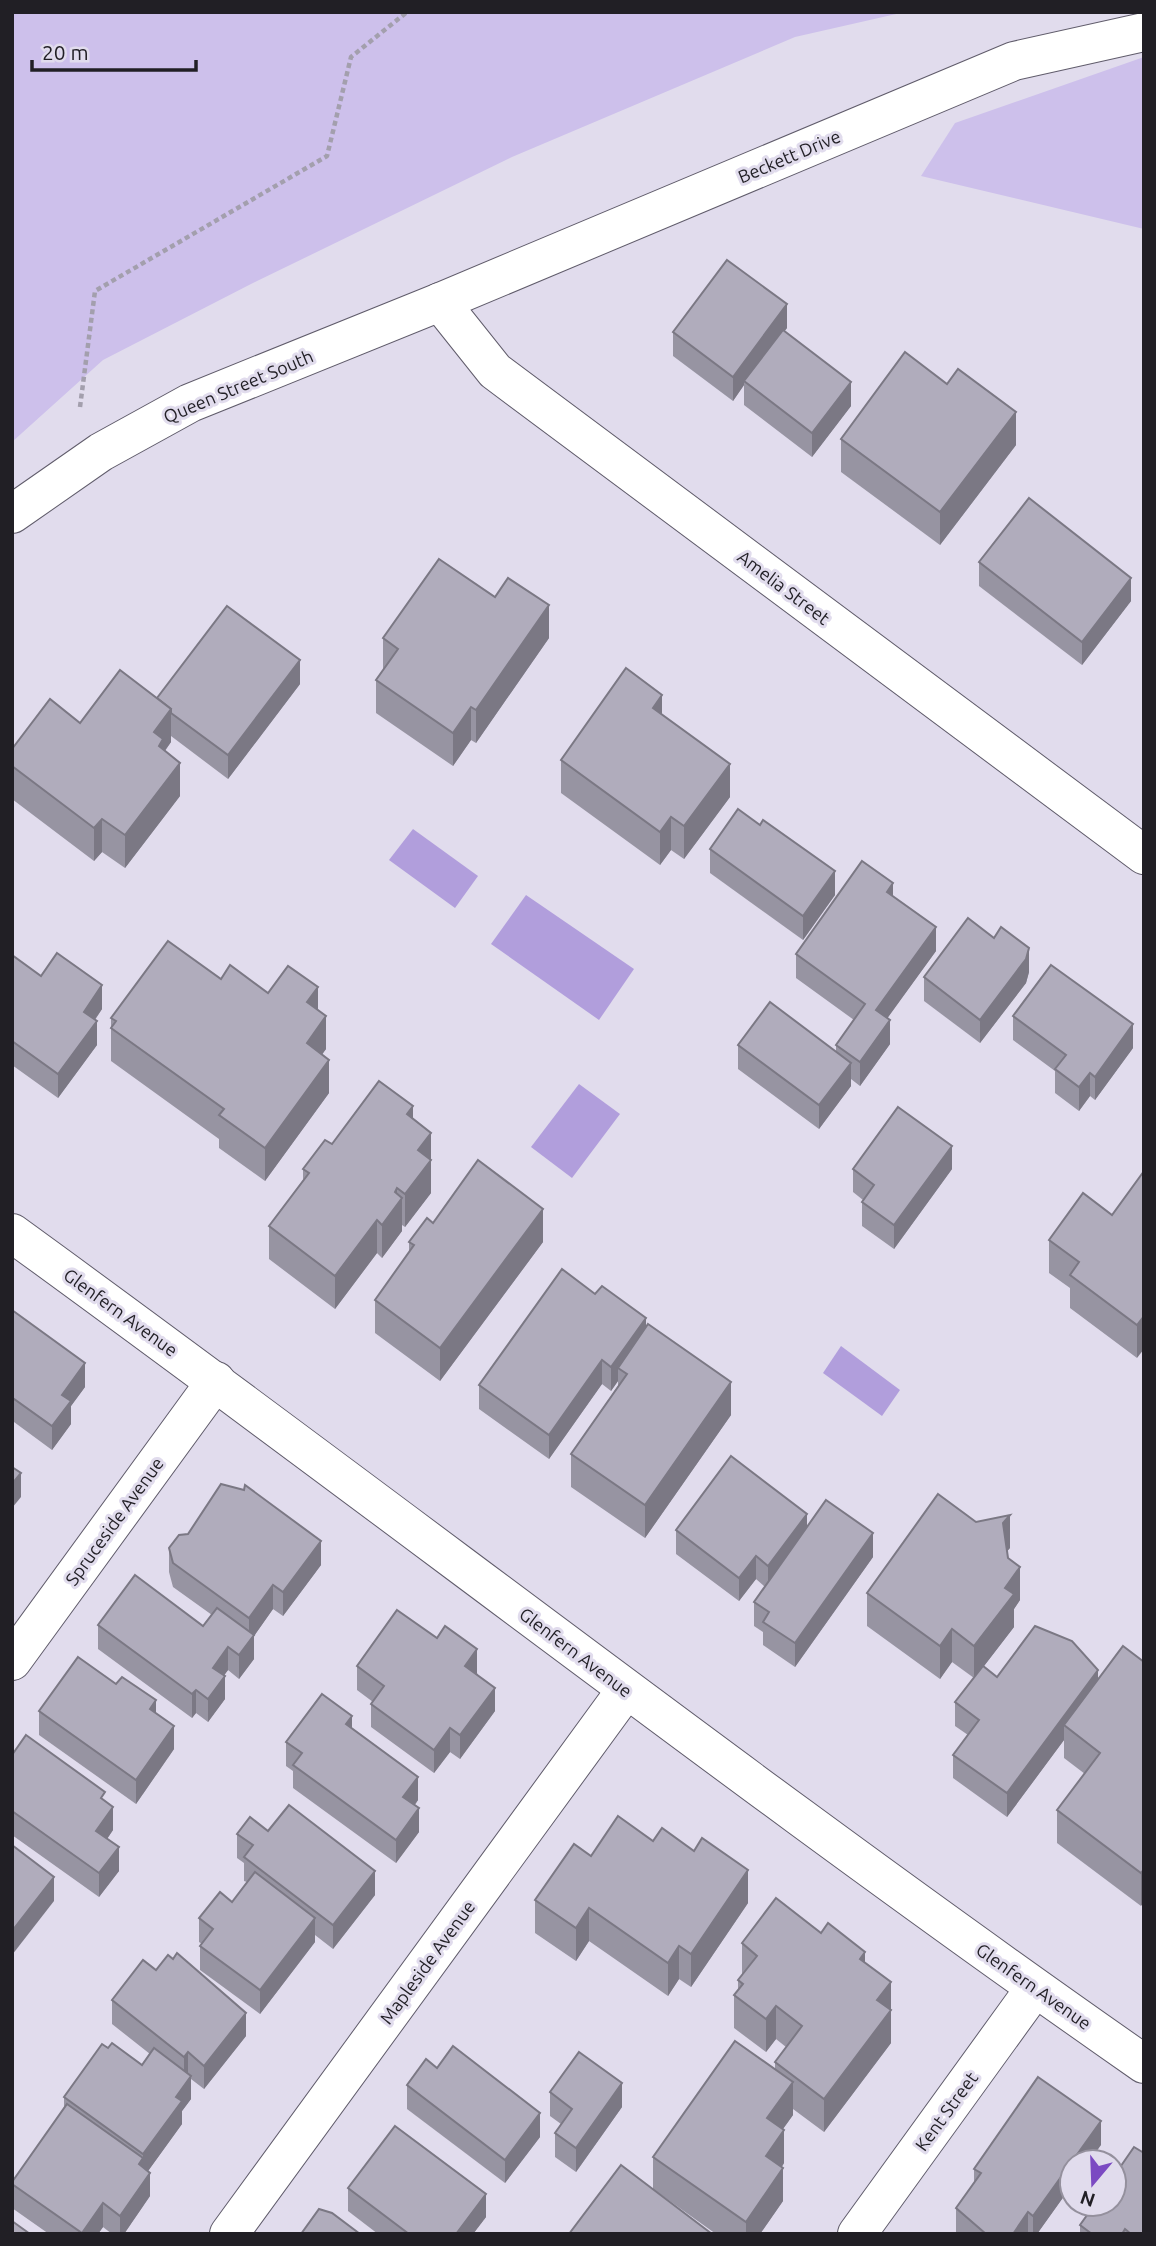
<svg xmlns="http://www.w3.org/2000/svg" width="1156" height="2246" viewBox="0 0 1156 2246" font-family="Ubuntu,sans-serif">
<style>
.green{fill:#cdc0eb}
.water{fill:#b19edc}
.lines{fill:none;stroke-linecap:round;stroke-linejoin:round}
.street-casing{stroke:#605c6b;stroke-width:40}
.secondary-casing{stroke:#605c6b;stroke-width:40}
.path{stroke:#a39fad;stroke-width:4.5;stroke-dasharray:5 3.5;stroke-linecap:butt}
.street{stroke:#fff;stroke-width:38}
.secondary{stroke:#fff;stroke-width:38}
.wall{fill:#9794a2}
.shaded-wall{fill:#7b7884}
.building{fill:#b0acbc;stroke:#7b7884;stroke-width:2}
.labels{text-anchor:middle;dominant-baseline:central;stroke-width:6;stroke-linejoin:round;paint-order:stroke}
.street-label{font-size:18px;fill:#211f25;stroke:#e1dced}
</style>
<rect width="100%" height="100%" fill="#e1dced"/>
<g class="green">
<polygon points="12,12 905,12 795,37 512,157 251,284 103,360 12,442"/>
<polygon points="1144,57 1144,229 921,176 955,123"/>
</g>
<g class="water">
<polygon points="413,829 478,876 455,908 389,860"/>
<polygon points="526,895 634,969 599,1020 491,944"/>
<polygon points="579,1084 620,1114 572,1178 531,1147"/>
<polygon points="841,1346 900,1390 882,1416 823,1373"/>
</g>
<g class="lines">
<g class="street-casing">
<g id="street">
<polyline points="440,302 495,371 1144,855"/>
<path d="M12,1233C391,1508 760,1796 1144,2064"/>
<polyline points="12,1661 216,1381"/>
<polyline points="229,2234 626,1690"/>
<polyline points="857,2234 1035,1988"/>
</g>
</g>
<g class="secondary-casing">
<polyline id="secondary" points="12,514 101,452 190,403 440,302 1014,61 1144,32"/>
</g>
<polyline class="path" points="80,407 95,291 327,156 351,57 407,12"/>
<use href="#street" class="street"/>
<use href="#secondary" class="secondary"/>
</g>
<g class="wall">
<polygon points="787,328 784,331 851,406 812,457 744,405 744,385 733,401 673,356 673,332"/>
<polygon points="947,384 1016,445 940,545 841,472 841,439"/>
<polygon points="979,562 1131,601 1082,665 979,586"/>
<polygon points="383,638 549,638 476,743 471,740 453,766 376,713 376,680 383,671"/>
<polygon points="300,684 228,779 171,736 171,742 165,751 180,796 125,868 102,852 94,861 12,799 12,749 80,723 157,698"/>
<polygon points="662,714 730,797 684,859 671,850 660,865 561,793 561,760"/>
<polygon points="710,849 835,895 803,940 710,873"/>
<polygon points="893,896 936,951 887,1018 890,1044 860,1086 851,1079 851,1086 819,1129 738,1069 738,1045 836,1051 836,1045 854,1020 796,978 796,954"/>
<polygon points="12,955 41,976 102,1009 95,1020 97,1045 58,1098 12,1065"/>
<polygon points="1029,972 1026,983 980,1043 924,1001 924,977"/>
<polygon points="221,979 268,993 318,1010 326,1049 322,1054 329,1093 265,1181 219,1148 219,1139 111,1061 111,1018"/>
<polygon points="1013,1016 1133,1048 1095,1100 1090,1096 1079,1111 1055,1093 1055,1071 1013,1040"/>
<polygon points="413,1118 431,1133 431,1193 405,1227 402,1225 402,1231 382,1258 377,1253 335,1309 269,1259 269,1226 303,1180 303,1169 332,1144"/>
<polygon points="853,1169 952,1169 894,1249 862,1226 862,1202 863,1200 853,1192"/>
<polygon points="1144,1171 1137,1358 1070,1308 1070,1288 1049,1273 1049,1240 1112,1215"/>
<polygon points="433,1223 543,1242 440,1381 375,1333 375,1300 409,1252 409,1242"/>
<polygon points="595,1294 646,1327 731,1415 645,1538 571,1487 571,1454 618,1386 618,1381 611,1391 602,1384 549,1459 479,1409 479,1385"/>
<polygon points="12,1310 85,1387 71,1406 71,1424 52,1450 14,1422"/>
<polygon points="807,1527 873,1557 795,1667 763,1645 763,1632 754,1626 754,1602 765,1587 756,1579 739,1601 676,1554 676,1530"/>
<polygon points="169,1548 321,1565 283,1616 273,1609 254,1636 254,1659 239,1679 228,1670 224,1675 225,1699 208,1722 196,1713 192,1718 98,1649 98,1625 203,1626 212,1615 173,1587 169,1572"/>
<polygon points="1010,1548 1007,1551 1008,1558 1020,1600 1014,1609 1014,1627 984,1666 997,1677 1098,1678 1144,1662 1141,1906 1057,1843 1057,1810 1085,1774 1064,1758 1064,1740 1007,1817 953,1778 953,1755 968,1735 955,1726 955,1702 974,1678 952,1662 940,1679 867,1626 867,1593"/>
<polygon points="357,1666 477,1673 495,1711 460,1759 450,1752 434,1773 371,1727 371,1704 373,1702 357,1690"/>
<polygon points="39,1711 156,1713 174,1749 136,1804 39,1735"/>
<polygon points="352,1728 418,1800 415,1805 419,1832 396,1863 293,1788 293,1771 286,1766 286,1742"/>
<polygon points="12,1755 105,1801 113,1830 107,1839 119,1871 99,1897 12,1835"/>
<polygon points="268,1831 375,1895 333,1949 315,1935 315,1942 260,2014 200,1970 200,1946 202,1944 199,1942 199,1918 232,1902 247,1882 244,1881 244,1863 237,1858 237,1834"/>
<polygon points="653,1841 748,1903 691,1987 679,1979 668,1996 589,1941 576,1961 535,1933 535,1900 591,1856"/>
<polygon points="821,1933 865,1963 891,1982 891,2043 824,2132 793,2109 793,2115 783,2129 784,2163 782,2167 783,2201 760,2234 716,2234 653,2189 653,2157 775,2069 775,2062 786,2047 776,2039 766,2052 734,2028 734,1995 738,1990 738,1980 742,1976 742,1943"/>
<polygon points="156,1970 246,2036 204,2089 191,2079 191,2099 182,2111 182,2124 148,2171 150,2196 124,2234 112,2234 103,2227 98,2234 49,2234 12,2208 12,2182 64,2109 64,2097 108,2048 142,2065 150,2054 112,2024 112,2000"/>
<polygon points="437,2068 540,2137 505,2183 407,2109 407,2085"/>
<polygon points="550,2092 622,2107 576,2172 555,2157 555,2133 561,2124 550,2116"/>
<polygon points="1101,2145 1072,2162 1072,2185 1037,2234 959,2234 956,2232 956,2208 974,2183 974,2169"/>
<polygon points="1144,2153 1144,2234 1080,2234 1080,2225"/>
<polygon points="348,2188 486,2217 473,2234 378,2234 348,2211"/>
</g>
<g class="shaded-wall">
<polygon points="787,304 787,328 746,382 744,381 744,385 733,401 733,377"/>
<polygon points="851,382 851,406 812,457 812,433"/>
<polygon points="1016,412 1016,445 940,545 940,512"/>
<polygon points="1131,578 1131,601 1082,665 1082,642"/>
<polygon points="549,605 549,638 476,743 476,710"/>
<polygon points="300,660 300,684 228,779 228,755"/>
<polygon points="662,695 662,728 653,708"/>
<polygon points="471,707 471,740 453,766 453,733"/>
<polygon points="171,709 171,742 163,753 163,772 154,732"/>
<polygon points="180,763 180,796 125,868 125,835"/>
<polygon points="730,764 730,797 684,859 684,826"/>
<polygon points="671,817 671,850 660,865 660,832"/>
<polygon points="102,819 102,852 94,861 94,828"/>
<polygon points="835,871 835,895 803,940 803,916"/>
<polygon points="893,883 893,907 887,892"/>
<polygon points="936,927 936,951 876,1034 876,1010"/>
<polygon points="1029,948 1029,972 1026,983 980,1043 980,1020"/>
<polygon points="102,985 102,1009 84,1035 84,1012"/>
<polygon points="318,987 318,1020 307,1002"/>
<polygon points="326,1016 326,1049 307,1076 307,1043"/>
<polygon points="890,1020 890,1044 860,1086 860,1062"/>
<polygon points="97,1021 97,1045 58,1098 58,1074"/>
<polygon points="1133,1024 1133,1048 1095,1100 1095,1077"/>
<polygon points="329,1060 329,1093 265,1181 265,1148"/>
<polygon points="851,1063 851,1086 819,1129 819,1105"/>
<polygon points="1090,1073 1090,1096 1079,1111 1079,1087"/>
<polygon points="413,1106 413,1139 407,1114"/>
<polygon points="431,1133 431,1193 405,1227 405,1194 418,1150"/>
<polygon points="952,1146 952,1169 894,1249 894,1225"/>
<polygon points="397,1188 397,1205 402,1198 402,1231 382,1258 382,1225 395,1192"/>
<polygon points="543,1209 543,1242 440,1381 440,1348"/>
<polygon points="377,1220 377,1253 335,1309 335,1276"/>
<polygon points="1144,1316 1144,1349 1137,1358 1137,1325"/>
<polygon points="646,1318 646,1342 618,1368 618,1381 611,1391 611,1367"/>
<polygon points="602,1360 602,1384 549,1459 549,1435"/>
<polygon points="85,1363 85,1387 71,1406 71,1424 52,1450 52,1426 62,1395"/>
<polygon points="731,1382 731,1415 645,1538 645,1505"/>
<polygon points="14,1399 14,1422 12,1425 12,1402"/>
<polygon points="21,1473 21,1497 12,1508 12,1484"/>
<polygon points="807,1514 807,1537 768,1589 768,1566"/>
<polygon points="1010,1515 1010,1548 1003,1556 1003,1523"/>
<polygon points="873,1533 873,1557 795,1667 795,1643"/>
<polygon points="321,1541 321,1565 283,1616 283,1592"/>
<polygon points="756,1556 756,1579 739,1601 739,1578"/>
<polygon points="1020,1567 1020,1600 1014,1609 1014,1627 974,1679 974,1646 1005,1588"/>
<polygon points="273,1585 273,1609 254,1636 254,1659 239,1679 239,1655 249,1642 249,1618"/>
<polygon points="952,1629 952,1662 940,1679 940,1646"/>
<polygon points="228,1647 228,1670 213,1691 213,1668"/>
<polygon points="477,1649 477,1673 465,1689 465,1666"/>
<polygon points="1098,1670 1098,1693 1064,1725 1064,1740 1007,1817 1007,1793"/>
<polygon points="225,1676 225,1699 208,1722 208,1699"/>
<polygon points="495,1688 495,1711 460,1759 460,1735"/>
<polygon points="196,1690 196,1713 192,1718 192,1694"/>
<polygon points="156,1700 156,1724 150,1709"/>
<polygon points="352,1716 352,1740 346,1724"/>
<polygon points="174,1726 174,1749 136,1804 136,1780"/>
<polygon points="450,1728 450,1752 434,1773 434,1750"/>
<polygon points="418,1777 418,1800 403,1820 403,1797"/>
<polygon points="113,1807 113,1830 96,1855 96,1831"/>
<polygon points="419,1808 419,1832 396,1863 396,1840"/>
<polygon points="119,1847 119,1871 99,1897 99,1873"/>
<polygon points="1144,1869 1144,1902 1141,1906 1141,1873"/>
<polygon points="748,1870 748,1903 691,1987 691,1954"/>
<polygon points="375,1871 375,1895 333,1949 333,1925"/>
<polygon points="54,1877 54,1901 12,1955 12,1931"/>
<polygon points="589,1908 589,1941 576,1961 576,1928"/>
<polygon points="315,1918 315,1942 260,2014 260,1990"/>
<polygon points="679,1946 679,1979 668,1996 668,1963"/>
<polygon points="865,1952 865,1985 860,1959"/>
<polygon points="891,1982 891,2043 824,2132 824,2099 877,2000"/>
<polygon points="776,2006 776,2039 766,2052 766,2019"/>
<polygon points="246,2013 246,2036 204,2089 204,2066"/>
<polygon points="188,2052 188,2076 184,2081 184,2057"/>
<polygon points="191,2076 191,2099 182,2111 182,2124 143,2178 139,2164 143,2158 143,2154 176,2097"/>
<polygon points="793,2082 793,2115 767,2151 767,2118"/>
<polygon points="622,2083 622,2107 576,2172 576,2148"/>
<polygon points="540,2113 540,2137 505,2183 505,2160"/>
<polygon points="1101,2121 1101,2145 1089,2162 1072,2162 1072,2185 1037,2234 1033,2234 1033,2216"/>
<polygon points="784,2130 784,2163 766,2189 766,2156"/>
<polygon points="783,2168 783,2201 760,2234 746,2234 746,2222"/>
<polygon points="150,2173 150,2196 124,2234 120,2234 120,2216"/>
<polygon points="486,2194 486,2217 473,2234 456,2234"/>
<polygon points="103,2203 103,2227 98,2234 82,2234"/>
<polygon points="1028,2212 1028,2234 1013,2234"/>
</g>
<g class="building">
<polygon points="727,260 787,304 733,377 673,332"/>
<polygon points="783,330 851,382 812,433 744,381"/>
<polygon points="905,352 947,384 958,369 1016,412 940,512 841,439"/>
<polygon points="1029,498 1131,578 1082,642 979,562"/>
<polygon points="439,559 495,597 508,578 549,605 476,710 471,707 453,733 376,680 398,649 383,638"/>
<polygon points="227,606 300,660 228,755 171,713 171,709 157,698"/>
<polygon points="626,668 662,695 653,708 730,764 684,826 671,817 660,832 561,760"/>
<polygon points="120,670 171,709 154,732 163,739 159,746 180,763 125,835 102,819 94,828 12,766 12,749 50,699 80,723"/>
<polygon points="738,809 760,825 763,820 835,871 803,916 710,849"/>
<polygon points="862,861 893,883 887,892 936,927 876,1010 890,1020 860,1062 836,1045 865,1004 796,954"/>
<polygon points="968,918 994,938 1001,927 1029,948 1026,959 980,1020 924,977"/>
<polygon points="168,941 221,979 230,965 268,993 288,966 318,987 307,1002 326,1016 307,1043 329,1060 265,1148 219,1115 224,1109 111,1028 116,1021 111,1018"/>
<polygon points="57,953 102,985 84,1012 97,1021 58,1074 12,1041 12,955 41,976"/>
<polygon points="1051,965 1133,1024 1095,1077 1090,1073 1079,1087 1055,1069 1066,1055 1013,1016"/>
<polygon points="770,1002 851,1063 819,1105 738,1045"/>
<polygon points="379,1081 413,1106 407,1114 431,1133 418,1150 431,1160 405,1194 397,1188 395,1192 402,1198 382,1225 377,1220 335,1276 269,1226 309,1173 303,1169 325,1140 332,1144"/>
<polygon points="898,1107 952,1146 894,1225 862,1202 874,1185 853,1169"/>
<polygon points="478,1160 543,1209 440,1348 375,1300 414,1245 409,1242 427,1218 433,1223"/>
<polygon points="1144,1171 1144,1316 1137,1325 1070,1275 1079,1262 1049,1240 1083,1193 1112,1215"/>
<polygon points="562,1269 595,1294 602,1286 646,1318 611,1367 602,1360 549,1435 479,1385"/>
<polygon points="12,1310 85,1363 62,1395 71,1401 52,1426 14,1399 12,1402"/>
<polygon points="648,1324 731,1382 645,1505 571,1454 627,1374 618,1368"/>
<polygon points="731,1456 807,1514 768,1566 756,1556 739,1578 676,1530"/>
<polygon points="12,1467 21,1473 12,1484"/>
<polygon points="221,1484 244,1490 245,1485 321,1541 283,1592 273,1585 249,1618 173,1563 169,1548 179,1535 188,1534"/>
<polygon points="938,1494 976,1522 1010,1515 1003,1523 1008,1558 1020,1567 1005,1588 1014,1594 974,1646 952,1629 940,1646 867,1593"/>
<polygon points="826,1500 873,1533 795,1643 763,1622 769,1612 754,1602"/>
<polygon points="135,1575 203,1626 217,1608 254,1635 239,1655 228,1647 213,1668 225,1676 208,1699 196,1690 192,1694 98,1625"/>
<polygon points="397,1610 437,1638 445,1626 477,1649 465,1666 495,1688 460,1735 450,1728 434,1750 371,1704 384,1686 357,1666"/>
<polygon points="1035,1626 1072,1641 1098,1670 1007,1793 953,1755 979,1720 955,1702 983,1666 997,1677"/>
<polygon points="1123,1646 1144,1662 1144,1869 1141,1873 1057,1810 1100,1753 1064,1725"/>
<polygon points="78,1657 116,1684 122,1677 156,1700 150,1709 174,1726 136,1780 39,1711"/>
<polygon points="322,1694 352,1716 346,1724 418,1777 403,1797 419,1808 396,1840 293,1765 302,1753 286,1742"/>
<polygon points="26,1735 105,1792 101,1798 113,1807 96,1831 119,1847 99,1873 12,1811 12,1755"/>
<polygon points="289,1805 375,1871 333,1925 244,1857 253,1845 237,1834 250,1817 268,1831"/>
<polygon points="618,1816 653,1841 662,1828 694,1851 702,1838 748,1870 691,1954 679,1946 668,1963 589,1908 576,1928 535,1900 574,1844 591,1856"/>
<polygon points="12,1845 54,1877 12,1931"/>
<polygon points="255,1872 315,1918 260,1990 200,1946 213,1929 199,1918 220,1892 232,1902"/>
<polygon points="776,1898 821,1933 828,1923 865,1952 860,1959 891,1982 877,2000 891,2010 824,2099 775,2062 802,2026 776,2006 766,2019 734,1995 743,1984 738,1980 757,1956 742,1943"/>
<polygon points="177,1953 246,2013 204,2066 188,2052 184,2057 112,2000 143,1960 156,1970 168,1955 173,1959"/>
<polygon points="735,2041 793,2082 767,2118 784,2130 766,2156 783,2168 746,2222 653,2157"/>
<polygon points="112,2043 142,2065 154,2048 191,2076 176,2097 182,2101 143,2154 64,2097 102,2044 108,2048"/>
<polygon points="453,2046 540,2113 505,2160 407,2085 426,2059 437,2068"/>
<polygon points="579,2052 622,2083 576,2148 555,2133 572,2109 550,2092"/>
<polygon points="1038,2077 1101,2121 1033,2216 1028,2212 1013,2234 986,2234 956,2208 981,2173 974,2169"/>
<polygon points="67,2104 143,2158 139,2164 150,2173 120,2216 103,2203 82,2233 12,2184 12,2182"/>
<polygon points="395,2126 486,2194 456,2234 409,2234 348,2188"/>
<polygon points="1134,2147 1144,2153 1144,2234 1131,2234 1125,2229 1122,2234 1092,2234 1080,2225 1095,2204 1114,2204 1114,2176"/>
<polygon points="621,2165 712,2234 569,2234"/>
<polygon points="319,2209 332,2213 360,2234 301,2234"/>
<polygon points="12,2221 30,2234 12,2234"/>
</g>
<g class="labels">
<g class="street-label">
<text transform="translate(789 156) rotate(-23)">Beckett Drive</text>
<text transform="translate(238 386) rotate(-23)">Queen Street South</text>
<text transform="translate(784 587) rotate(37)">Amelia Street</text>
<text transform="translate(121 1312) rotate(36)">Glenfern Avenue</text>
<text transform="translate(114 1521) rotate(-54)">Spruceside Avenue</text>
<text transform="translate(576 1652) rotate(37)">Glenfern Avenue</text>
<text transform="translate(427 1962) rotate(-54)">Mapleside Avenue</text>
<text transform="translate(1034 1986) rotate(35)">Glenfern Avenue</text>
<text transform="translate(946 2111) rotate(-54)">Kent Street</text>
</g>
</g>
<rect width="1156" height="2246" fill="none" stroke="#211f25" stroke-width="28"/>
<g transform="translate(1093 2183) rotate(199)"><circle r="33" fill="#e1dced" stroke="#94909d" stroke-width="2"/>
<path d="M0-5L12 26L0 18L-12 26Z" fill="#7b4ac2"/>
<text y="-10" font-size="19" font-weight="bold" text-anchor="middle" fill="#211f25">N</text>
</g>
<path d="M32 60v10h164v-10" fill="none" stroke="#211f25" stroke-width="3.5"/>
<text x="42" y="60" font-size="21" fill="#211f25" stroke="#e1dced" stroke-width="5" paint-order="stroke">20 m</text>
</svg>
